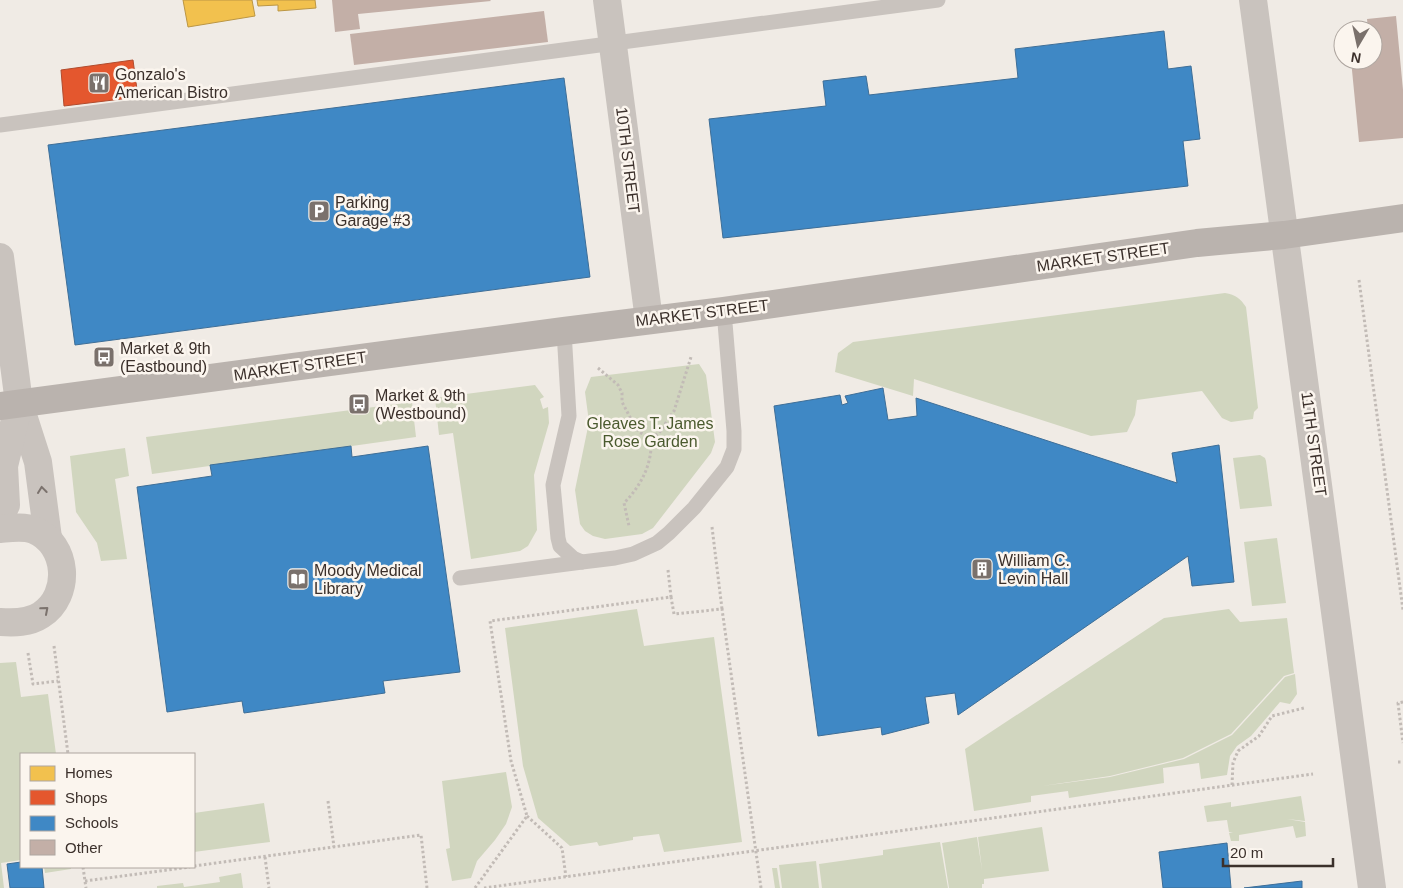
<svg xmlns="http://www.w3.org/2000/svg" width="1403" height="888" viewBox="0 0 1403 888" font-family="Helvetica,sans-serif">
<style>
.green{fill:#d1d6bf}
.homes{fill:#f2c14e;stroke:#bb9644}
.shops{fill:#e4572e;stroke:#b14b2d}
.schools{fill:#3f88c5;stroke:#3e6e97}
.building{fill:#c3afa7}
.lines{fill:none;stroke-linecap:round;stroke-linejoin:round}
.path{stroke:#c2bbb6;stroke-width:3;stroke-dasharray:2.5 2.5;stroke-linecap:butt}
.service{stroke:#c9c3be;stroke-width:15}
.minor{stroke:#c9c3be;stroke-width:28}
.secondary{stroke:#bab3ae;stroke-width:28}
.oneway{stroke:#7b726d}
.labels{text-anchor:middle;dominant-baseline:central;stroke-width:5;stroke-linejoin:round;paint-order:stroke}
.poi-label{font-size:16px;fill:#3b302b;stroke:#fbf5ee;text-anchor:start}
.street-label{font-size:16px;fill:#3b302b;stroke:#fbf5ee}
.park-label{font-size:16px;fill:#4a5a2e;stroke:#fbf5ee}
</style>
<rect width="100%" height="100%" fill="#f0ebe5"/>
<g class="green">
<path d="M1225,293C1236,295 1240,298 1246,307L1258,408L1254,412L1253,419L1231,422L1222,418L1202,391L1137,400L1135,415L1127,432L1091,436L914,379L913,396L835,372L838,353L853,342Z"/>
<polygon points="699,364 706,375 715,442 711,453 653,528 642,534 605,539 593,536 585,531 580,524 575,490 589,422 585,392 591,377"/>
<polygon points="535,385 544,397 540,399 543,409 548,407 549,423 534,475 537,530 528,546 520,551 471,559 453,433 439,435 435,398"/>
<polygon points="412,402 416,437 152,474 146,437"/>
<polygon points="125,448 129,476 115,479 127,559 101,561 97,543 76,512 70,456"/>
<polygon points="1260,455 1265,458 1266,461 1272,506 1240,509 1233,458"/>
<polygon points="1277,538 1286,603 1252,606 1244,542"/>
<polygon points="637,609 644,646 714,637 742,842 664,852 659,834 633,837 633,840 599,846 597,842 570,846 538,818 523,766 505,628"/>
<polygon points="1229,609 1240,622 1287,618 1294,673 1284,676 1231,734 1183,758 1110,776 1042,786 1110,777 1184,759 1232,735 1285,677 1295,674 1297,694 1290,704 1280,702 1251,736 1237,746 1230,756 1227,775 1201,779 1199,763 1163,768 1164,783 1069,798 1068,791 1031,796 1031,802 974,811 965,749 1164,618"/>
<polygon points="16,662 21,697 48,694 56,754 21,754 21,860 1,863 4,888 0,888 0,663"/>
<polygon points="506,772 512,807 506,824 495,840 477,861 471,878 452,881 446,849 450,848 442,781"/>
<polygon points="1301,796 1305,821 1287,819 1305,822 1306,836 1296,838 1293,826 1239,835 1239,841 1231,841 1229,833 1233,833 1229,832 1227,820 1207,822 1204,806 1231,802 1231,807"/>
<polygon points="264,803 270,842 194,852 194,813"/>
<polygon points="1042,827 1049,871 984,879 984,884 982,884 982,888 949,888 942,843 977,837 982,870 978,837"/>
<polygon points="940,842 948,888 822,888 819,864 883,855 883,850"/>
<polygon points="816,861 819,888 782,888 779,865"/>
<polygon points="44,867 71,867 71,869 45,873"/>
<polygon points="772,868 777,868 780,888 775,888"/>
<polygon points="241,873 243,888 157,888 157,886 183,883 184,887 220,882 219,877"/>
</g>
<g class="homes">
<polygon points="183,0 252,0 255,16 188,27"/>
<polygon points="257,0 315,0 316,8 278,11 278,5 258,6"/>
</g>
<polygon class="shops" points="133,60 138,97 64,106 61,70"/>
<g class="schools">
<polygon points="1164,31 1168,69 1191,66 1200,139 1183,141 1188,186 723,238 709,119 826,106 823,81 866,76 869,95 1018,78 1015,49"/>
<polygon points="564,78 590,277 75,345 48,145"/>
<polygon points="883,388 888,420 917,416 916,398 1177,483 1172,453 1219,445 1234,582 1192,586 1188,556 958,715 955,693 925,697 929,723 882,735 881,727 818,736 774,406 840,395 842,405 848,403 845,396"/>
<polygon points="351,446 352,457 428,446 460,672 383,681 385,693 244,713 242,701 167,712 137,487 212,476 210,465"/>
<polygon points="1227,843 1231,888 1163,888 1159,852"/>
<polygon points="21,862 21,867 42,867 44,888 10,888 7,864"/>
<polygon points="1302,881 1302,888 1244,888"/>
</g>
<g class="building">
<polygon points="332,0 490,0 491,1 358,14 360,29 335,32"/>
<polygon points="544,11 548,42 354,65 350,34"/>
<polygon points="1396,16 1403,90 1403,138 1359,142 1351,60 1373,60 1373,30 1368,30 1367,19"/>
</g>
<g class="lines">
<g class="path">
<polyline points="1359,280 1403,610"/>
<path d="M598,368L618,385L622,393V402L632,421L639,432L651,438C653,463 641,486 624,503L629,526"/>
<polyline points="651,438 659,433 674,411 691,357"/>
<polyline points="712,527 722,609"/>
<polyline points="668,570 671,597"/>
<polyline points="54,646 68,754"/>
<polyline points="28,653 33,684 58,681"/>
<polyline points="1403,702 1398,703 1403,743"/>
<polyline points="1398,762 1403,762"/>
<polyline points="1232,785 1233,763 1238,751 1259,736 1272,716 1304,708"/>
<polyline points="328,801 334,847"/>
<polyline points="527,816 562,848 566,877"/>
<polyline points="265,857 269,888"/>
<polyline points="194,866 421,835 427,888"/>
<polyline points="83,867 86,888"/>
<polyline points="85,881 190,867"/>
<polyline points="475,888 527,816 511,761 490,621 671,597 674,614 722,609 761,888"/>
<polyline points="484,888 1313,774"/>
</g>
<g class="service">
<polyline points="0,125 938,0"/>
<polyline points="564,331 569,416 553,485 558,538 560,546 573,558 582,562 615,558 633,554 657,543 669,533 694,508 727,467 734,449 734,431 724,311"/>
<polyline points="460,578 582,562"/>
</g>
<g class="minor">
<polyline points="607,0 649,320"/>
<polyline points="1253,0 1372,888"/>
<polyline points="0,257 19,403 38,462 48,538"/>
<polyline points="0,518 6,505 4,466 19,403"/>
<path d="M0,529C11,528 24,526 34,530C68,544 72,595 41,615C29,623 14,623 0,622"/>
</g>
<polyline class="secondary" points="0,406 564,331 724,311 1197,243 1284,235 1403,218"/>
</g>
<defs><path id="oneway-chevron" d="M-2-3.5L2.5 0L-2 3.5" fill="none" stroke-width="1.6" stroke-linecap="round" stroke-linejoin="round" transform="scale(1.25)"/></defs>
<g class="oneway">
<use href="#oneway-chevron" transform="translate(42 490) rotate(-97)"/>
<use href="#oneway-chevron" transform="translate(45 610) rotate(-41)"/>
</g>
<defs>
<g id="restaurant-square" transform="scale(1.125)"><rect x="-9" y="-9" width="18" height="18" rx="4" fill="#7a716c" stroke="#fbf5ee"/><path d="M-5-6h1v4h1v-4h1v4h1v-4h1v5L-1.5 .5V6h-2V.5L-5-1ZM5-6V6H3V1.5H1.5Q1.5-4 5-6Z" fill="#fff"/></g>
<g id="parking-square" transform="scale(1.125)"><rect x="-9" y="-9" width="18" height="18" rx="4" fill="#7a716c" stroke="#fbf5ee"/><path d="M-3.5-5.5H1a3.5 3.5 0 0 1 0 7H-1V5.5H-3.5ZM-1-3.4V-.6H.8a1.4 1.4 0 0 0 0-2.8Z" fill="#fff"/></g>
<g id="bus-square" transform="scale(1.125)"><rect x="-9" y="-9" width="18" height="18" rx="4" fill="#7a716c" stroke="#fbf5ee"/><path d="M-5-6H5V4H4V6H2V4H-2V6H-4V4H-5ZM-3.5-4V0h7V-4ZM-3.5 1.2v1.5H-2V1.2ZM2 1.2v1.5H3.5V1.2Z" fill="#fff"/></g>
<g id="building-square" transform="scale(1.125)"><rect x="-9" y="-9" width="18" height="18" rx="4" fill="#7a716c" stroke="#fbf5ee"/><path d="M-4-6H4V6H1V3H-1V6H-4ZM-2.5-4.3h1.7v1.8h-1.7ZM.8-4.3h1.7v1.8H.8ZM-2.5-1h1.7V.8h-1.7ZM.8-1h1.7V.8H.8Z" fill="#fff"/></g>
<g id="library-square" transform="scale(1.125)"><rect x="-9" y="-9" width="18" height="18" rx="4" fill="#7a716c" stroke="#fbf5ee"/><path d="M-6-4Q-3-5.5-.7-3.5V5Q-3 3-6 4ZM6-4Q3-5.5 .7-3.5V5Q3 3 6 4Z" fill="#fff"/></g>
</defs>
<g fill-rule="evenodd">
<use href="#restaurant-square" x="99" y="83"/>
<use href="#parking-square" x="319" y="211"/>
<use href="#bus-square" x="104" y="357"/>
<use href="#bus-square" x="359" y="404"/>
<use href="#building-square" x="982" y="569"/>
<use href="#library-square" x="298" y="579"/>
</g>
<g class="labels">
<g class="poi-label">
<text x="115" y="74">Gonzalo's<tspan x="115" dy="18">American Bistro</tspan></text>
<text x="335" y="202">Parking<tspan x="335" dy="18">Garage #3</tspan></text>
<text x="120" y="348">Market &amp; 9th<tspan x="120" dy="18">(Eastbound)</tspan></text>
<text x="375" y="395">Market &amp; 9th<tspan x="375" dy="18">(Westbound)</tspan></text>
<text x="998" y="560">William C.<tspan x="998" dy="18">Levin Hall</tspan></text>
<text x="314" y="570">Moody Medical<tspan x="314" dy="18">Library</tspan></text>
</g>
<g class="street-label">
<text transform="translate(628 160) rotate(83)">10TH STREET</text>
<text transform="translate(1103 257) rotate(-8)">MARKET STREET</text>
<text transform="translate(702 313) rotate(-7)">MARKET STREET</text>
<text transform="translate(300 366) rotate(-8)">MARKET STREET</text>
<text transform="translate(1314 444) rotate(82)">11TH STREET</text>
</g>
<g class="park-label">
<text x="650" y="423">Gleaves T. James<tspan x="650" dy="18">Rose Garden</tspan></text>
</g>
</g>
<rect x="20" y="753" width="175" height="115" fill="#fbf5ee" stroke="#aea6a0"/>
<rect x="30" y="766" width="25" height="15" fill="#f2c14e" stroke="#aea6a0"/>
<text x="65" y="778" font-size="15" fill="#3b302b">Homes</text>
<rect x="30" y="790" width="25" height="15" fill="#e4572e" stroke="#aea6a0"/>
<text x="65" y="803" font-size="15" fill="#3b302b">Shops</text>
<rect x="30" y="816" width="25" height="15" fill="#3f88c5" stroke="#aea6a0"/>
<text x="65" y="828" font-size="15" fill="#3b302b">Schools</text>
<rect x="30" y="840" width="25" height="15" fill="#c3afa7" stroke="#aea6a0"/>
<text x="65" y="853" font-size="15" fill="#3b302b">Other</text>
<g transform="translate(1358 45) rotate(189)"><circle r="24" fill="#fbf5ee" stroke="#aea6a0"/>
<path d="M0-4L9 19L0 12L-9 19Z" fill="#7a716c"/>
<text y="-8" font-size="14" font-weight="bold" text-anchor="middle" fill="#3b302b">N</text>
</g>
<path d="M1223 858v8h110v-8" fill="none" stroke="#3b302b" stroke-width="2.5"/>
<text x="1230" y="858" font-size="15" fill="#3b302b" stroke="#fbf5ee" stroke-width="4" paint-order="stroke">20 m</text>
</svg>
